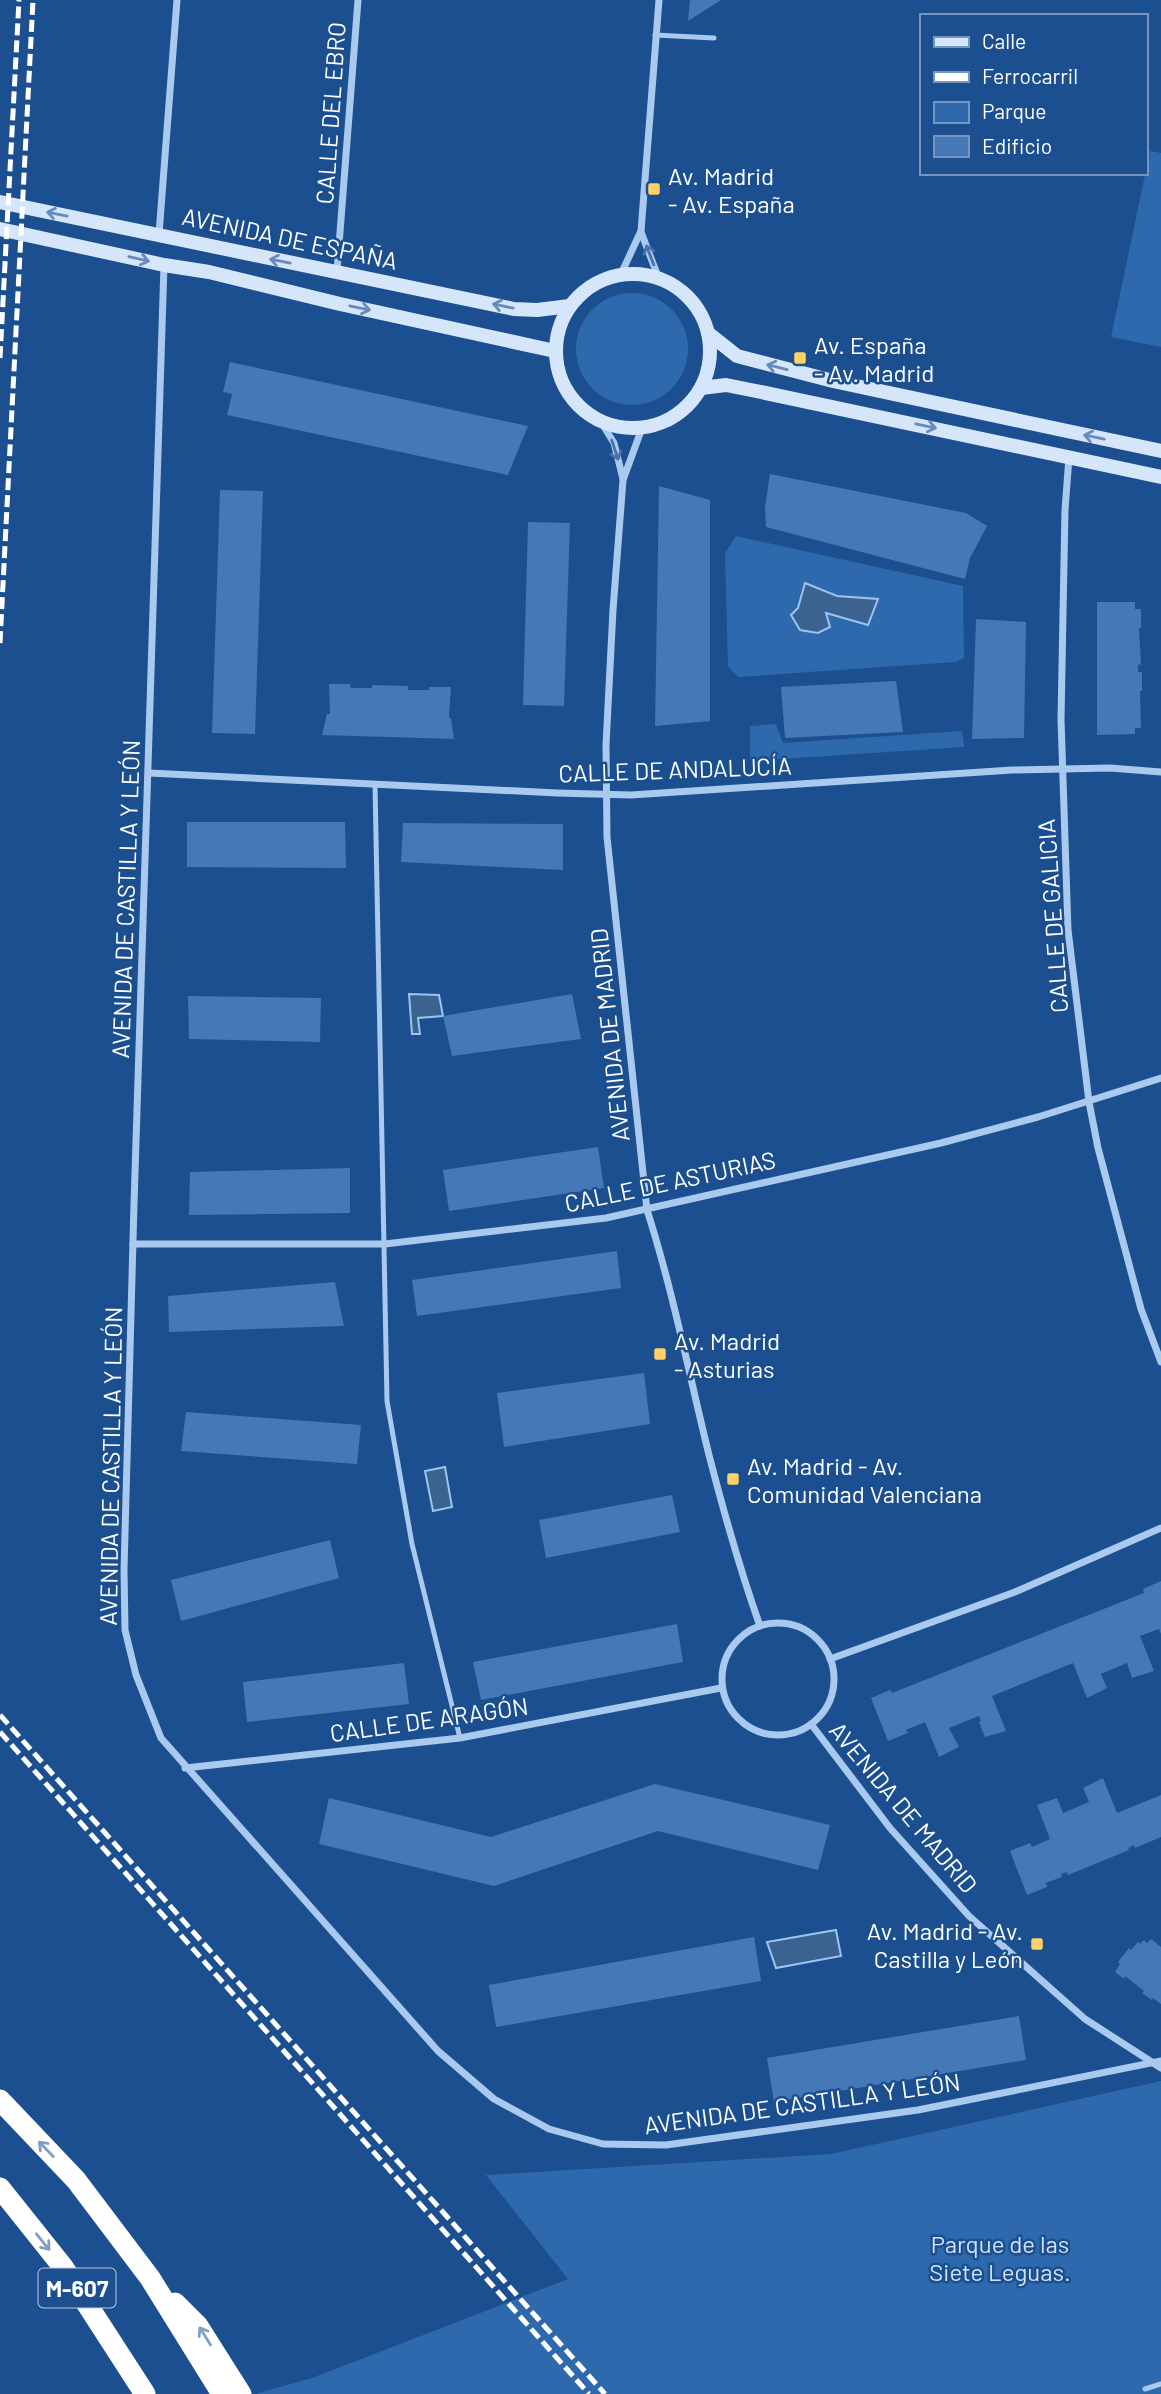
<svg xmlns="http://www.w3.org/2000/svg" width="1161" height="2394" viewBox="0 0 1161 2394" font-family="Barlow,sans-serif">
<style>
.green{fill:#2e69ad}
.water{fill:#3c6290;stroke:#9cc4f0;stroke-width:2}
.building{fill:#4478b7}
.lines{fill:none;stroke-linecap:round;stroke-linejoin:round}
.lane{stroke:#a9c9ee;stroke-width:5}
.street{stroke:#a9c9ee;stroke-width:7}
.secondary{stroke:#d6e6fa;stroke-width:14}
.highway{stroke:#fff;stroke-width:21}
.rail{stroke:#fff;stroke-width:5;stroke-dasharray:12 5;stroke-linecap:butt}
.oneway{stroke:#668bba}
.oneway2{stroke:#4674ac}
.oneway3{stroke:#829ec1}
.poi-dot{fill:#ffd166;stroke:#1b4f8f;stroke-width:2.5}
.labels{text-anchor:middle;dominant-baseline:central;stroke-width:5;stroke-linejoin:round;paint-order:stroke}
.shield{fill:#1b4f8f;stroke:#bbcadd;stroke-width:2}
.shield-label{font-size:23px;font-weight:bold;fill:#fff}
.street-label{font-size:24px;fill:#fff;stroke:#1b4f8f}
.poi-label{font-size:24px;fill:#fff;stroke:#1b4f8f;text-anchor:start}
.park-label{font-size:24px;fill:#cfe3fa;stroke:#1b4f8f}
</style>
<rect width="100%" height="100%" fill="#1b4f8f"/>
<g class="green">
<polygon points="1150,151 1161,153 1161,347 1111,337"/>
<circle cx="632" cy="349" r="56"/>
<polygon points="736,536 963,586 964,658 956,662 738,677 728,666 725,553"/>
<polygon points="776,724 783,743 962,731 964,747 750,761 750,726"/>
<polygon points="1161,2081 1161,2394 255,2394 312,2378 568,2279 486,2175 831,2154"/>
</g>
<g class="water">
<polygon points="805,583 837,596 878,599 868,625 826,613 830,627 818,633 800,630 791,615 798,608"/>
<polygon points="409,994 439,995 443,1016 418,1018 420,1034 412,1034"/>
<polygon points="445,1467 452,1507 433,1511 425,1471"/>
<polygon points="836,1930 841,1956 776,1968 767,1942"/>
</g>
<g class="building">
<polygon points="690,0 721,0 688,21"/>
<polygon points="230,362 528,426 508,475 227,415 232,394 223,392"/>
<polygon points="770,474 966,513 987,526 970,558 965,579 766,527 765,507"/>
<polygon points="659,486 710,500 710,721 655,726"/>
<polygon points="220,490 263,491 255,734 212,733"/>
<polygon points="528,522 570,523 564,706 523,705"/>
<polygon points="1097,602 1135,602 1135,609 1141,609 1141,628 1139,628 1141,664 1138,665 1138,672 1142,672 1142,691 1140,691 1141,728 1135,728 1135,734 1097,735"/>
<polygon points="976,619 1026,622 1024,738 972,739"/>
<polygon points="896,681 903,732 785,738 781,687"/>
<polygon points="329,684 350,684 351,688 372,688 372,685 408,686 408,690 429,690 429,687 451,687 449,718 451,718 454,739 322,735 327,714 330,714"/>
<polygon points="187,822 345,822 346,868 187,867"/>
<polygon points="403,823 563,824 563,870 401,862"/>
<polygon points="572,994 581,1039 452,1056 443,1016"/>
<polygon points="188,996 321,998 320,1042 189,1039"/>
<polygon points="598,1147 604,1188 449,1211 443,1170"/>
<polygon points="350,1168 350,1213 189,1215 190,1172"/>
<polygon points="617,1251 621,1288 417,1316 412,1280"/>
<polygon points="335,1282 344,1326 169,1332 168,1296"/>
<polygon points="644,1373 650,1424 504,1447 497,1393"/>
<polygon points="186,1412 361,1425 357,1464 181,1451"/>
<polygon points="672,1495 680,1532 546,1558 539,1520"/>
<polygon points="330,1540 339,1578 181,1621 171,1580"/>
<polygon points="1161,1581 1161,1634 1159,1629 1140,1636 1154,1671 1132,1678 1127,1663 1101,1674 1107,1688 1087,1698 1073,1663 992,1696 1006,1731 985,1737 979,1722 981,1721 979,1716 949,1728 959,1747 939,1757 925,1722 906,1730 908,1733 888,1741 871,1698 890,1690 892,1693 1144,1593 1143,1589"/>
<polygon points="677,1624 683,1662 481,1700 473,1662"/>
<polygon points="404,1663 409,1704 247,1722 243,1682"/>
<polygon points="1103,1778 1117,1813 1161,1795 1161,1837 1135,1848 1134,1845 1128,1848 1129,1850 1068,1875 1067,1872 1061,1874 1062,1877 1046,1883 1047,1887 1027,1895 1010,1851 1030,1843 1032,1847 1050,1839 1037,1805 1057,1798 1063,1813 1089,1802 1083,1788"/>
<polygon points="655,1784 830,1825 818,1870 658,1831 494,1886 319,1844 329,1798 491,1837"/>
<polygon points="754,1937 761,1981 496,2027 489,1985"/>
<polygon points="1151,1939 1161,1947 1161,2004 1153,1998 1152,2000 1142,1993 1144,1991 1125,1976 1124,1979 1115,1972 1120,1964 1118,1962 1129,1948 1131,1950 1138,1942 1140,1944 1144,1940 1147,1943"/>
<polygon points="1019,2016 1026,2060 774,2102 767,2058"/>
</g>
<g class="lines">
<g class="lane">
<polyline points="655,35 714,38"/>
<polyline points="375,785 387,1401 412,1544 460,1738"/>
<polyline points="1145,2389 1161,2384"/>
</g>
<g class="street">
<polyline points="641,232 659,279"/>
<polyline points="159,234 177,0"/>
<polyline points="164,265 134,1204 124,1570 125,1630 136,1675 161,1738 438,2051 494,2099 549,2129 603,2144 666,2145 918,2110 1161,2061"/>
<polyline points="337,271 358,0"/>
<polyline points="621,274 641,231 659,0"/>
<polyline points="601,422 614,443 623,479"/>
<path d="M642,428L623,480L613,610L606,745L607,837L647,1210C673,1291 689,1374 709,1455C724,1513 740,1570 760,1626"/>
<polyline points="1069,457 1065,510 1061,719 1068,930 1089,1102 1098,1148 1141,1309 1161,1362"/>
<polyline points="149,773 557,793 631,795 1012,770 1110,768 1161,772"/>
<polyline points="133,1244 385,1244 606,1218 941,1143 1038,1117 1161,1078"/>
<circle cx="778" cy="1679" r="56"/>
<polyline points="830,1659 1015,1592 1161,1528"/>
<polyline points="811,1724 890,1828 969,1916 1085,2019 1161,2068"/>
<polyline points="185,1768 460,1738 721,1688"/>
</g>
<g class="secondary">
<polyline points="0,202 514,309 537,310 570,306"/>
<polyline points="0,229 164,265 209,272 340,304 555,351"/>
<circle cx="633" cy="351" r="77"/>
<polyline points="708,333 737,356 760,362 833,381 1161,451"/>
<polyline points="701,388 726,385 756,391 1161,477"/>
</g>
<g class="highway">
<polyline points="0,2100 76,2180 150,2278 222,2394"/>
<polyline points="0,2188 63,2267 145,2394"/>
<polyline points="175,2303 198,2326 241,2394"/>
</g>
<g class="rail">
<polyline points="0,358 19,0"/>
<polyline points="0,643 33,0"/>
<polyline points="0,1715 605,2394"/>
<polyline points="0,1732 589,2394"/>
</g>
</g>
<defs><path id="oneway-shaft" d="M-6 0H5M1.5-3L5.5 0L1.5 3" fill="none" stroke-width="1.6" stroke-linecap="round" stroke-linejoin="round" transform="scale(1.75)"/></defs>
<g class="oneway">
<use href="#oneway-shaft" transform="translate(57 214) rotate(-169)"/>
<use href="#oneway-shaft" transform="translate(139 259) rotate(13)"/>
<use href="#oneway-shaft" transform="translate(280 261) rotate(-169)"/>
<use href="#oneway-shaft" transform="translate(503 306) rotate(-168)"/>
<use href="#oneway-shaft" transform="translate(360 308) rotate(12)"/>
<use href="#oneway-shaft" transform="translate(777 367) rotate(-166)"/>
<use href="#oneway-shaft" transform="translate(926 426) rotate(12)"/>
<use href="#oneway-shaft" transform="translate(1094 437) rotate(-168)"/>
</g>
<g class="oneway2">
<use href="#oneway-shaft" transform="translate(650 255) rotate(-111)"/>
<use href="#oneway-shaft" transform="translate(615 450) rotate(71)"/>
</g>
<g class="oneway3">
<use href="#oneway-shaft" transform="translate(46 2149) rotate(-134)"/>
<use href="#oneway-shaft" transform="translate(43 2242) rotate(51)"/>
<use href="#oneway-shaft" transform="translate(205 2336) rotate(-122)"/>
</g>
<g class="poi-dot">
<rect x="647" y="182" width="14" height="14" rx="3.5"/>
<rect x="793" y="351" width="14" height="14" rx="3.5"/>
<rect x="653" y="1347" width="14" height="14" rx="3.5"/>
<rect x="726" y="1472" width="14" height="14" rx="3.5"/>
<rect x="1030" y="1937" width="14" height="14" rx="3.5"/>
</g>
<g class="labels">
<rect class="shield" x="38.5" y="2268.5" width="77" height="39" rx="5"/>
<g class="shield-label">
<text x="77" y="2288">M-607</text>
</g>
<g class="street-label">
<text transform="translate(330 113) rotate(-86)">CALLE DEL EBRO</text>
<text transform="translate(290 238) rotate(12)">AVENIDA DE ESPAÑA</text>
<text transform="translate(675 769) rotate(-2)">CALLE DE ANDALUCÍA</text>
<text transform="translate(125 899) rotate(-88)">AVENIDA DE CASTILLA Y LEÓN</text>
<text transform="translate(1052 916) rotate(-94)">CALLE DE GALICIA</text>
<text transform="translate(609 1035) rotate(-96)">AVENIDA DE MADRID</text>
<text transform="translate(670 1181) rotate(-12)">CALLE DE ASTURIAS</text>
<text transform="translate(110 1466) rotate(-89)">AVENIDA DE CASTILLA Y LEÓN</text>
<text transform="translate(429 1719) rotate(-8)">CALLE DE ARAGÓN</text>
<text transform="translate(904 1807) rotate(50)">AVENIDA DE MADRID</text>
<text transform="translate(802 2103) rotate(-8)">AVENIDA DE CASTILLA Y LEÓN</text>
</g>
<g class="poi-label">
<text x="668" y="175">Av. Madrid<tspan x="668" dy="28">- Av. España</tspan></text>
<text x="814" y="344">Av. España<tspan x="814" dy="28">- Av. Madrid</tspan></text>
<text x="674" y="1340">Av. Madrid<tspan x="674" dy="28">- Asturias</tspan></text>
<text x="747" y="1465">Av. Madrid - Av.<tspan x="747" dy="28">Comunidad Valenciana</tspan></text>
<text x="1023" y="1930" text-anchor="end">Av. Madrid - Av.<tspan x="1023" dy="28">Castilla y León</tspan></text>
</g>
<g class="park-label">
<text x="1000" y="2243">Parque de las<tspan x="1000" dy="28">Siete Leguas.</tspan></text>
</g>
</g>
<rect x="920" y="14" width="228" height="161" fill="#1b4f8f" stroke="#7695bc" stroke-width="2"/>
<rect x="934" y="37" width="35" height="10" fill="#d6e6fa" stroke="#7695bc" stroke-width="2"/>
<text x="982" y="49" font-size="21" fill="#ffffff">Calle</text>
<rect x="934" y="72" width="35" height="10" fill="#ffffff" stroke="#7695bc" stroke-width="2"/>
<text x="982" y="84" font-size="21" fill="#ffffff">Ferrocarril</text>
<rect x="934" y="102" width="35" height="21" fill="#2e69ad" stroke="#7695bc" stroke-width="2"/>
<text x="982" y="119" font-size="21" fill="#ffffff">Parque</text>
<rect x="934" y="136" width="35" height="21" fill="#4478b7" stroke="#7695bc" stroke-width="2"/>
<text x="982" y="154" font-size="21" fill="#ffffff">Edificio</text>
</svg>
